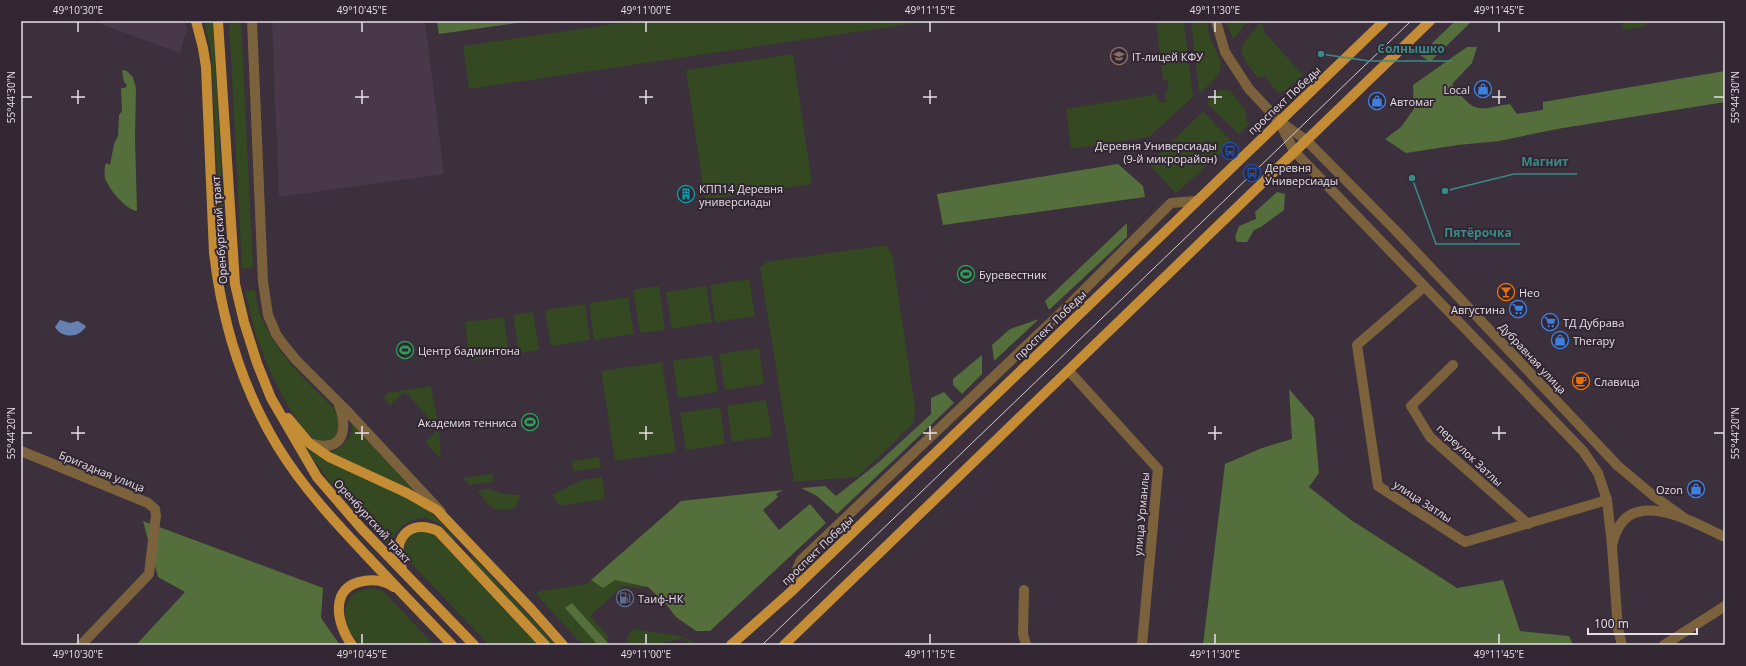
<svg xmlns="http://www.w3.org/2000/svg" width="1746" height="666" viewBox="0 0 1746 666" font-family="'Open Sans',sans-serif">
<style>
.built{fill:#493849}
.green{fill:#344821}
.forest{fill:#546f3c}
.water{fill:#6580b1}
.lines{fill:none;stroke-linecap:round;stroke-linejoin:round}
.minor{stroke:#7c623c;stroke-width:10}
.major{stroke:#c38c35;stroke-width:10}
.tram{stroke:#d2cbd2;stroke-width:1}
.ticks{fill:none;stroke:#e6dfe6;stroke-width:1.5}
.labels{text-anchor:middle;dominant-baseline:central;stroke-width:4;stroke-linejoin:round;paint-order:stroke}
.poi-label{font-size:11px;fill:#e6dfe6;stroke:#312631;text-anchor:start}
.street-label{font-size:11px;fill:#e6dfe6;stroke:#312631}
.leader{fill:none;stroke:#3a8b86;stroke-width:1.5}
.callout-dot{fill:#3a8b86;stroke:#312631;stroke-width:1.5}
.callout-label{font-size:12px;text-anchor:middle;font-weight:bold;fill:#3a8b86;stroke:#312631;stroke-width:4;stroke-linejoin:round;paint-order:stroke}
.neatline{fill:none;stroke:#e6dfe6;stroke-width:1.5}
.ticks-label{font-size:10px;text-anchor:middle;fill:#e6dfe6}
</style>
<rect width="100%" height="100%" fill="#3b303c"/>
<g class="built">
<polygon points="92,21 185,21 187,29 180,53"/>
<polygon points="272,21 425,21 444,174 279,197"/>
</g>
<g class="green">
<polygon points="204,21 213,21 227,269 222,269 211,53"/>
<polygon points="229,21 241,21 253,267 242,269"/>
<polygon points="635,21 916,21 917,23 469,89 463,46"/>
<polygon points="1156,21 1184,21 1193,97 1149,137 1071,149 1066,109 1157,94 1158,102 1166,102 1165,94 1169,88 1167,80 1163,81"/>
<polygon points="1191,21 1207,21 1209,34 1221,63 1220,72 1212,82 1199,94"/>
<polygon points="1225,21 1248,21 1233,39"/>
<polygon points="1622,21 1645,21 1646,26 1623,30"/>
<polygon points="1262,22 1265,33 1303,75 1285,91 1277,92 1265,76 1258,78 1247,64 1241,51 1245,40"/>
<polygon points="793,54 812,184 705,200 686,70"/>
<polygon points="1219,90 1230,90 1247,113 1245,116 1249,124 1239,134 1206,103"/>
<polygon points="1203,111 1232,142 1178,192 1175,193 1149,164"/>
<polygon points="880,246 886,246 892,254 915,407 914,423 857,477 794,482 760,267 767,262"/>
<polygon points="749,279 755,316 715,322 710,285"/>
<polygon points="659,286 665,330 640,333 633,290"/>
<polygon points="706,286 712,322 672,329 666,292"/>
<path d="M255,290C257,301 259,315 265,325C282,360 311,385 338,412L339,436L329,442C325,441 320,441 317,440C296,432 264,360 257,338C252,323 249,307 245,291Z"/>
<polygon points="628,297 634,334 594,340 589,303"/>
<polygon points="585,304 590,340 551,346 545,310"/>
<polygon points="533,312 539,350 519,353 513,315"/>
<polygon points="504,317 509,355 470,360 465,322"/>
<polygon points="759,348 764,384 725,390 719,354"/>
<polygon points="712,355 718,392 678,398 673,361"/>
<polygon points="662,362 676,452 615,461 601,371"/>
<polygon points="431,386 439,429 441,458 440,458 425,442 439,429 405,392 390,405 384,399 387,393"/>
<polygon points="766,400 772,436 732,442 727,406"/>
<polygon points="720,407 725,444 686,450 680,413"/>
<path d="M350,419L417,494L330,453C343,447 357,435 350,419Z"/>
<path d="M297,437L416,502L430,511L455,538L454,540C448,534 443,526 436,522C415,510 396,528 389,546L339,494Z"/>
<polygon points="599,457 601,468 573,471 572,461"/>
<polygon points="492,474 494,482 470,485 462,478"/>
<polygon points="602,477 605,499 560,506 552,495 582,480"/>
<path d="M489,489L504,494L520,495L516,508C489,511 493,510 477,490Z"/>
<path d="M420,531L434,534L540,645H489L407,559C401,546 407,535 420,531Z"/>
<polygon points="472,557 474,557 556,645 552,645 472,560"/>
<polygon points="592,579 603,587 615,579 645,585 643,588 623,586 590,616 608,636 607,645 586,645 578,640 536,594 540,591 587,584"/>
<path d="M373,588L383,591L387,595L434,645H361C357,641 352,636 349,631C338,610 349,588 373,588Z"/>
<path d="M633,629L680,636L695,643H710L708,645H695L682,639L651,645H628C626,638 628,634 633,629Z"/>
</g>
<g class="forest">
<polygon points="437,21 531,21 439,34"/>
<polygon points="1455,21 1472,21 1430,62 1420,55"/>
<path d="M1467,47H1477L1472,63L1452,84C1476,114 1474,110 1510,104L1517,114L1543,110V102L1725,71V102L1557,129L1499,141L1458,145L1406,153L1385,139L1401,127L1414,109L1413,85Z"/>
<path d="M122,70L127,71L133,77L136,88L135,139L137,211C125,209 109,189 105,178C104,174 105,169 105,165L107,163L110,165L114,144L118,136L119,115L122,111L121,88H125L127,85L124,82Z"/>
<polygon points="1118,164 1143,186 1145,197 943,225 937,194"/>
<polygon points="1277,192 1285,194 1284,210 1261,227 1254,230 1247,242 1237,242 1235,237 1239,226 1256,219 1255,212"/>
<polygon points="1127,223 1127,237 1049,310 1045,301"/>
<polygon points="1039,319 994,361 992,345 1010,329"/>
<polygon points="982,355 982,374 962,394 953,385 953,379"/>
<polygon points="1289,389 1314,418 1319,473 1309,487 1351,520 1457,588 1503,580 1520,631 1569,636 1573,645 1203,645 1225,464 1262,448 1292,439"/>
<polygon points="944,392 954,403 837,514 817,496 801,488 825,486 836,496 879,462 931,414 931,398"/>
<polygon points="783,490 776,494 778,497 763,510 779,530 810,504 826,523 710,631 696,631 676,617 665,603 648,587 615,580 603,588 591,580 681,501"/>
<polygon points="143,521 323,588 321,618 340,645 136,645 185,592 158,577"/>
<polygon points="572,603 608,643 604,645 598,645 565,608"/>
</g>
<path class="water" d="M60,320L70,323L78,321L86,326C80,338 62,339 55,327Z"/>
<g class="lines">
<g class="minor">
<polyline points="252,21 263,282 268,315 276,334 283,344 296,360 346,410 441,512"/>
<polyline points="1216,21 1225,52 1249,89 1279,121 1306,140 1398,233 1618,466 1655,497 1683,517"/>
<polyline points="1280,123 1294,151 1583,451 1598,473 1607,500 1612,546 1618,629 1622,645"/>
<polyline points="1424,287 1357,345 1378,486 1465,542 1607,500"/>
<polyline points="1453,365 1411,406 1430,437 1528,524"/>
<polyline points="1069,371 1158,469 1142,645"/>
<path d="M309,443C314,444 320,446 324,446C348,446 345,420 339,405"/>
<polyline points="21,451 148,503 155,509 156,515 149,574 81,645"/>
<path d="M1613,542C1627,483 1692,522 1725,537"/>
<polyline points="793,590 797,569 801,560 1068,306 1171,203 1196,201"/>
<polyline points="1024,590 1023,634 1026,645"/>
<polyline points="1664,645 1725,606"/>
</g>
<g class="major">
<path d="M196,21L203,48L206,67L214,253C222,322 242,388 278,447C303,488 336,523 368,557C396,587 424,616 452,645"/>
<polyline points="218,21 235,284 244,322 257,363 271,398 317,477 361,528 474,645"/>
<polyline points="288,418 309,443 329,457 407,493 437,510 532,610 563,645"/>
<path d="M402,569C390,541 409,517 438,531L545,645"/>
<path d="M352,645C336,624 329,586 364,581C375,579 385,581 394,587"/>
<polyline points="731,645 793,590 1384,21"/>
<path d="M784,645C1000,437 1214,229 1430,21"/>
</g>
<polyline class="tram" points="762,645 1411,21"/>
</g>
<path class="ticks" d="M78,22V32M362,22V32M646,22V32M930,22V32M1215,22V32M1499,22V32M78,90V104M362,90V104M646,90V104M930,90V104M1215,90V104M1499,90V104M22,97H32M71,97H85M355,97H369M639,97H653M923,97H937M1208,97H1222M1492,97H1506M1714,97H1724M78,426V440M362,426V440M646,426V440M930,426V440M1215,426V440M1499,426V440M22,433H32M71,433H85M355,433H369M639,433H653M923,433H937M1208,433H1222M1492,433H1506M1714,433H1724M78,634V644M362,634V644M646,634V644M930,634V644M1215,634V644M1499,634V644"/>
<defs>
<g id="school-ring" transform="scale(0.9)"><circle r="9.5" fill="#312631" stroke="#8d6e63" stroke-width="1.5"/><path d="M0-5L7-2L0 1L-7-2ZM-4 1L0 2.5L4 1V4Q0 6-4 4Z" fill="#8d6e63"/></g>
<g id="shop-ring" transform="scale(0.9)"><circle r="9.5" fill="#312631" stroke="#3f7fe0" stroke-width="1.5"/><path d="M-5-2.5h2.3a2.7 3.5 0 0 1 5.4 0H5L5.5 6h-11ZM-1.5-2.5h3a1.5 2.3 0 0 0-3 0Z" fill="#3f7fe0"/></g>
<g id="bus-ring" transform="scale(0.9)"><circle r="9.5" fill="#312631" stroke="#1a4fb4" stroke-width="1.5"/><path d="M-5-6H5V4H4V6H2V4H-2V6H-4V4H-5ZM-3.5-4V0h7V-4ZM-3.5 1.2v1.5H-2V1.2ZM2 1.2v1.5H3.5V1.2Z" fill="#1a4fb4"/></g>
<g id="building-ring" transform="scale(0.9)"><circle r="9.5" fill="#312631" stroke="#0f9aa8" stroke-width="1.5"/><path d="M-4-6H4V6H1V3H-1V6H-4ZM-2.5-4.3h1.7v1.8h-1.7ZM.8-4.3h1.7v1.8H.8ZM-2.5-1h1.7V.8h-1.7ZM.8-1h1.7V.8H.8Z" fill="#0f9aa8"/></g>
<g id="stadium-ring" transform="scale(0.9)"><circle r="9.5" fill="#312631" stroke="#2e9e5b" stroke-width="1.5"/><path d="M0-5a6.5 5 0 1 0 0 10a6.5 5 0 1 0 0-10ZM-3.5-1.8h7v3.6h-7Z" fill="#2e9e5b"/></g>
<g id="bar-ring" transform="scale(0.9)"><circle r="9.5" fill="#312631" stroke="#e8710a" stroke-width="1.5"/><path d="M-6-5H6L.8 .8V4.5H3.5V6h-7V4.5H-.8V.8Z" fill="#e8710a"/></g>
<g id="supermarket-ring" transform="scale(0.9)"><circle r="9.5" fill="#312631" stroke="#3f7fe0" stroke-width="1.5"/><path d="M-6-5.5h2.5l.6 2H6L4.5 2H-2.5L-4.4-4H-6ZM-1.5 3.2a1.3 1.3 0 1 0 .1 0ZM3 3.2a1.3 1.3 0 1 0 .1 0Z" fill="#3f7fe0"/></g>
<g id="cafe-ring" transform="scale(0.9)"><circle r="9.5" fill="#312631" stroke="#e8710a" stroke-width="1.5"/><path d="M-5.5-4.5H6V0H3Q3 3.5 0 3.5H-2.5Q-5.5 3.5-5.5 0ZM3-3.2v2h1.7v-2ZM-6 4.5H4V6H-6Z" fill="#e8710a"/></g>
<g id="fuel-ring" transform="scale(0.9)"><circle r="9.5" fill="#312631" stroke="#5c6f8a" stroke-width="1.5"/><path d="M-5.5-6h7V0h2V4h1.3V-2.5L3-4.5l.8-.8L6-3V5H2.5V1h-1V6h-7ZM-4.2-4.7v3.2H.2V-4.7Z" fill="#5c6f8a"/></g>
</defs>
<g fill-rule="evenodd">
<use href="#school-ring" x="1119" y="56"/>
<use href="#shop-ring" x="1483" y="89"/>
<use href="#shop-ring" x="1377" y="101"/>
<use href="#bus-ring" x="1230" y="151"/>
<use href="#bus-ring" x="1252" y="173"/>
<use href="#building-ring" x="686" y="194"/>
<use href="#stadium-ring" x="966" y="274"/>
<use href="#bar-ring" x="1506" y="292"/>
<use href="#supermarket-ring" x="1518" y="309"/>
<use href="#supermarket-ring" x="1550" y="322"/>
<use href="#shop-ring" x="1560" y="340"/>
<use href="#stadium-ring" x="405" y="350"/>
<use href="#cafe-ring" x="1581" y="381"/>
<use href="#stadium-ring" x="530" y="422"/>
<use href="#shop-ring" x="1696" y="489"/>
<use href="#fuel-ring" x="625" y="598"/>
</g>
<g class="labels">
<g class="poi-label">
<text x="1132" y="56">IT-лицей КФУ</text>
<text x="1470" y="89" text-anchor="end">Local</text>
<text x="1390" y="101">Автомаг</text>
<text x="1217" y="145" text-anchor="end">Деревня Универсиады<tspan x="1217" dy="13">(9-й микрорайон)</tspan></text>
<text x="1265" y="167">Деревня<tspan x="1265" dy="13">Универсиады</tspan></text>
<text x="699" y="188">КПП14 Деревня<tspan x="699" dy="13">универсиады</tspan></text>
<text x="979" y="274">Буревестник</text>
<text x="1519" y="292">Нео</text>
<text x="1505" y="309" text-anchor="end">Августина</text>
<text x="1563" y="322">ТД Дубрава</text>
<text x="1573" y="340">Therapy</text>
<text x="418" y="350">Центр бадминтона</text>
<text x="1594" y="381">Славица</text>
<text x="517" y="422" text-anchor="end">Академия тенниса</text>
<text x="1683" y="489" text-anchor="end">Ozon</text>
<text x="638" y="598">Таиф-НК</text>
</g>
<g class="street-label">
<text transform="translate(1284 100) rotate(-43)">проспект Победы</text>
<text transform="translate(219 230) rotate(-94)">Оренбургский тракт</text>
<text transform="translate(1050 325) rotate(-44)">проспект Победы</text>
<text transform="translate(1533 358) rotate(47)">Дубравная улица</text>
<text transform="translate(1470 455) rotate(43)">переулок Затлы</text>
<text transform="translate(102 471) rotate(22)">Бригадная улица</text>
<text transform="translate(1423 501) rotate(33)">улица Затлы</text>
<text transform="translate(1141 514) rotate(-85)">улица Урманлы</text>
<text transform="translate(373 521) rotate(48)">Оренбургский тракт</text>
<text transform="translate(817 550) rotate(-44)">проспект Победы</text>
</g>
</g>
<path class="leader" d="M1321 54L1369 61H1452M1445 191L1514 174H1577M1412 178L1436 244H1520"/>
<g class="callout-dot">
<circle cx="1321" cy="54" r="4"/>
<circle cx="1445" cy="191" r="4"/>
<circle cx="1412" cy="178" r="4"/>
</g>
<g class="callout-label">
<text x="1411" y="53">Солнышко</text>
<text x="1545" y="166">Магнит</text>
<text x="1478" y="237">Пятёрочка</text>
</g>
<rect width="1746" height="666" fill="none" stroke="#312631" stroke-width="44"/>
<path d="M1588 628v6h109v-6" fill="none" stroke="#e6dfe6" stroke-width="2"/>
<text x="1594" y="628" font-size="12" fill="#e6dfe6" stroke="#312631" stroke-width="3" paint-order="stroke">100 m</text>
<rect x="22" y="22" width="1702" height="622" class="neatline"/>
<g class="ticks-label">
<text x="78" y="14">49°10'30"E</text>
<text x="362" y="14">49°10'45"E</text>
<text x="646" y="14">49°11'00"E</text>
<text x="930" y="14">49°11'15"E</text>
<text x="1215" y="14">49°11'30"E</text>
<text x="1499" y="14">49°11'45"E</text>
<text transform="translate(11 97) rotate(-90)" y="4">55°44'30"N</text>
<text transform="translate(1735 97) rotate(-90)" y="4">55°44'30"N</text>
<text transform="translate(11 433) rotate(-90)" y="4">55°44'20"N</text>
<text transform="translate(1735 433) rotate(-90)" y="4">55°44'20"N</text>
<text x="78" y="658">49°10'30"E</text>
<text x="362" y="658">49°10'45"E</text>
<text x="646" y="658">49°11'00"E</text>
<text x="930" y="658">49°11'15"E</text>
<text x="1215" y="658">49°11'30"E</text>
<text x="1499" y="658">49°11'45"E</text>
</g>
</svg>
